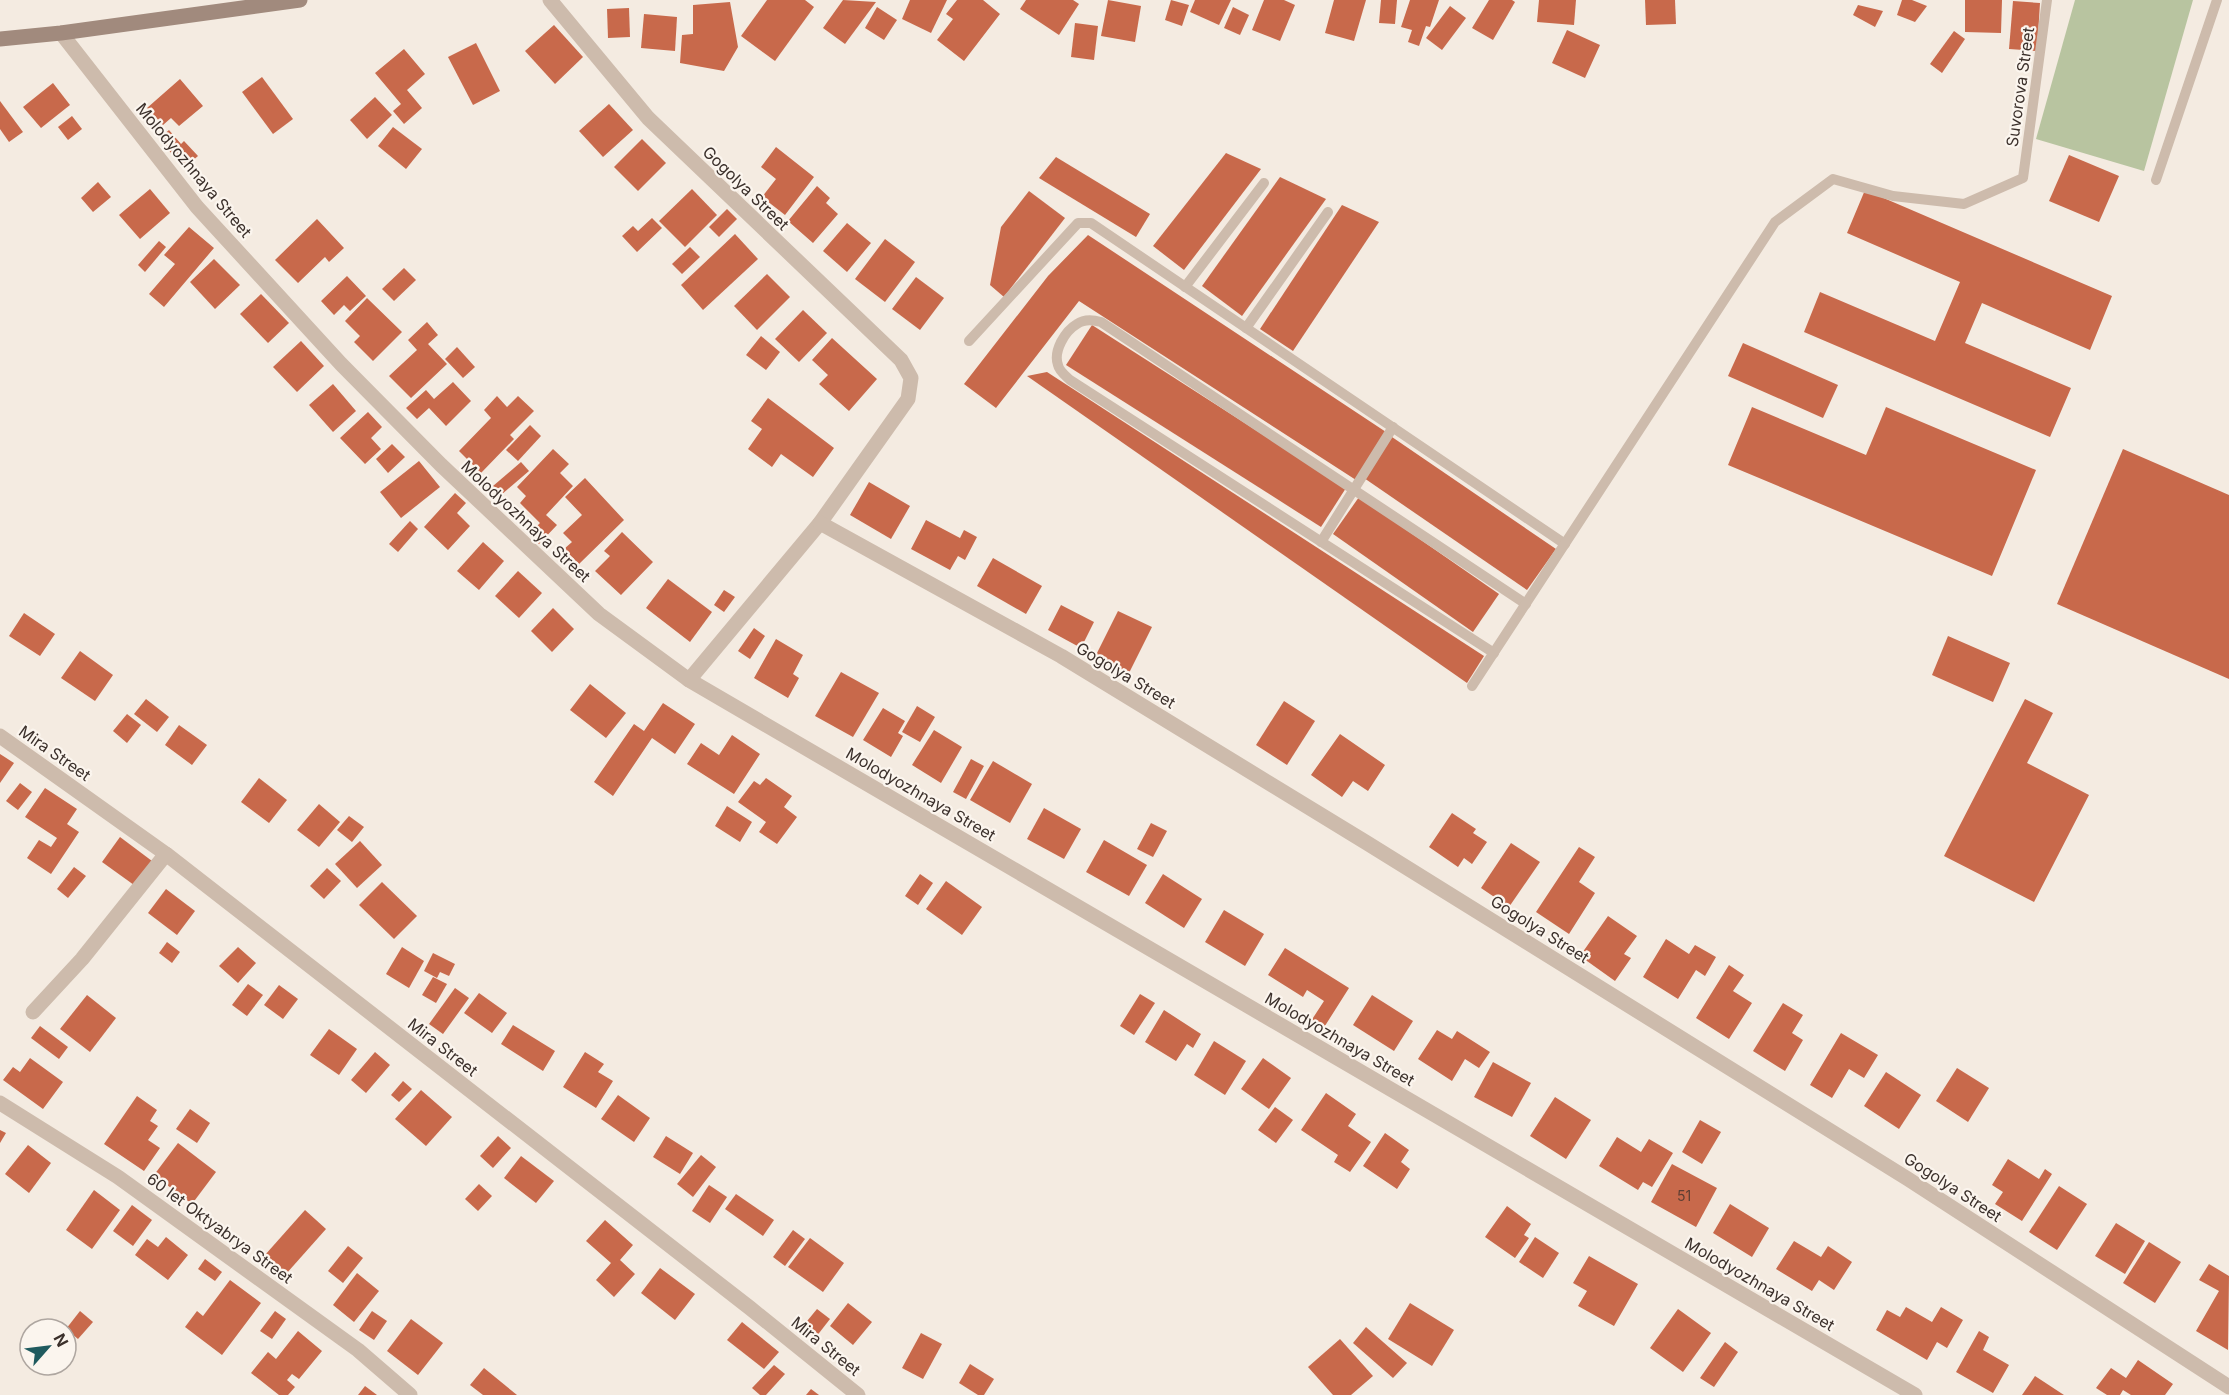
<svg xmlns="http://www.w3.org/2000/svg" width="2229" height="1395" viewBox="0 0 2229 1395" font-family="Inter,sans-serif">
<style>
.green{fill:#b8c4a0}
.building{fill:#c8694b}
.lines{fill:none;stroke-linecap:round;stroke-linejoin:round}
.service{stroke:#cdbbac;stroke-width:10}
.minor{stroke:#cdbbac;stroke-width:15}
.secondary{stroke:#a18a7d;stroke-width:15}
.labels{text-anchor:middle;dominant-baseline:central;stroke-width:4.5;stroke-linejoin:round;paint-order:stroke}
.number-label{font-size:14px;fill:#5e3e33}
.street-label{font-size:16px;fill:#3b302b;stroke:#fbf5ee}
</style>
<rect width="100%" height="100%" fill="#f4ebe1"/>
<polygon class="green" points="2075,0 2193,0 2144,171 2036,139"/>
<g class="building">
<polygon points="767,0 805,0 814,7 775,61 741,36"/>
<polygon points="843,0 876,2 845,44 823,28"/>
<polygon points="910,0 947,0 931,33 902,19"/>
<polygon points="957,0 983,0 1000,14 964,61 937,40 953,19 946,14"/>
<polygon points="1026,0 1073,0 1079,4 1059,35 1020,9"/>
<polygon points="1108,0 1141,6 1135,42 1101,36"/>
<polygon points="1171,0 1189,5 1182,26 1165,20"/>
<polygon points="1195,0 1231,0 1219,25 1190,12"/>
<polygon points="1264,0 1284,0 1295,5 1280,41 1252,30"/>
<polygon points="1334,0 1366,0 1354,41 1325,33"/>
<polygon points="1381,0 1397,0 1395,24 1379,23"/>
<polygon points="1410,0 1439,0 1430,27 1426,26 1419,46 1408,42 1412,30 1401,27"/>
<polygon points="1489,0 1512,0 1515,2 1493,40 1472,28"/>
<polygon points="1539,0 1576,0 1574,25 1537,22"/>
<polygon points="1645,0 1675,0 1676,24 1646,25"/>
<polygon points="1902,0 1912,0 1927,6 1915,22 1897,15"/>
<polygon points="1965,0 2002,0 2001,33 1965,32"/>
<polygon points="2013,1 2040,3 2037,51 2009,49"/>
<polygon points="730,2 738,47 724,71 680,63 682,35 693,34 693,5"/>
<polygon points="1858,5 1883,11 1875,27 1853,15"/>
<polygon points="1450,6 1466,18 1442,50 1426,38"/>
<polygon points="877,7 897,20 884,40 865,28"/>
<polygon points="1233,7 1249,15 1240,35 1224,28"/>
<polygon points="629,8 630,37 608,38 607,9"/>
<polygon points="644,14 677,17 675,51 641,48"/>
<polygon points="1075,23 1098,26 1094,60 1071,57"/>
<polygon points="554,25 583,57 555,84 525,51"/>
<polygon points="1567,30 1600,45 1585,78 1552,63"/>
<polygon points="1954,31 1965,39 1942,73 1930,64"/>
<polygon points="476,43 500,91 473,105 448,57"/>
<polygon points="404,49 425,74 407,90 422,108 404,124 393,111 401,104 375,73"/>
<polygon points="262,77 293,119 273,134 242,92"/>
<polygon points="180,79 203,106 179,126 171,118 163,125 147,108"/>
<polygon points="53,83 70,105 41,128 23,107"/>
<polygon points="375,97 392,115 367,139 350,120"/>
<polygon points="0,101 23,132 9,142 0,129"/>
<polygon points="609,104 633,130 603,157 579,131"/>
<polygon points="72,116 82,129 68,140 58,127"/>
<polygon points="393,127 422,149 406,169 378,146"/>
<polygon points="169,130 181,144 184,141 198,156 184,168 159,139"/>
<polygon points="642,139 666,163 638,191 614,167"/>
<polygon points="776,147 814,177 785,215 762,197 776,179 761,167"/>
<polygon points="1226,153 1261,169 1184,270 1153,246"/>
<polygon points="2069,155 2119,176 2099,222 2049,201"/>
<polygon points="1056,157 1150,214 1136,237 1039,178"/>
<polygon points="1280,177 1326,199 1242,316 1202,286"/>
<polygon points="98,182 111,197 93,212 81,198"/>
<polygon points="817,186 830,198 826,203 838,214 813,243 788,221"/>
<polygon points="150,189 170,213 140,239 119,215"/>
<polygon points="692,189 717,215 685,247 659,221"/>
<polygon points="1865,190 2112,296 2090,350 1982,303 1965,343 2071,388 2050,437 1804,332 1820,292 1935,341 1960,282 1847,233"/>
<polygon points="1029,191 1065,218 1004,297 990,285 1001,227"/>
<polygon points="1342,205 1379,222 1293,351 1260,329"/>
<polygon points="727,209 737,219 719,237 709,227"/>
<polygon points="652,218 662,228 637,252 622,236 633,226 638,231"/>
<polygon points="317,219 344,248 329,262 325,257 298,283 275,260"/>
<polygon points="847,223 871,243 847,272 823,251"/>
<polygon points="189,227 214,248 164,307 149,294 175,264 164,255"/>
<polygon points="735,234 758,259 703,310 681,285"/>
<polygon points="1088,235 1386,432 1356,480 1079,301 996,408 964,384 1048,276"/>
<polygon points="885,239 915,262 885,302 855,279"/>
<polygon points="159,241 166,247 145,272 138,265"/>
<polygon points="690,247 700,257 682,274 672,264"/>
<polygon points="214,259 240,285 215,309 190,282"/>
<polygon points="404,268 416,280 394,301 382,289"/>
<polygon points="767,274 790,297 757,330 734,306"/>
<polygon points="347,276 366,296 350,311 344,305 334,315 321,301"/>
<polygon points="916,277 944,298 920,330 892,309"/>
<polygon points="261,294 289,323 268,343 240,314"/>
<polygon points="367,298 402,332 373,361 354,342 360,336 345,321"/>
<polygon points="803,310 827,333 799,362 775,339"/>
<polygon points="427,322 438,335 428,344 447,364 411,398 389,376 417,350 408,340"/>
<polygon points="1092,325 1346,488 1321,527 1066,365"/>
<polygon points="761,336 780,352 766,370 746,355"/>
<polygon points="832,338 877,379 849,411 819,384 828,375 812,360"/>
<polygon points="301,341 324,366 297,392 273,367"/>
<polygon points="1743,343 1838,385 1823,418 1728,376"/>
<polygon points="457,347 475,367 463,378 445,359"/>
<polygon points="1047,372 1484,656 1467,683 1027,376"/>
<polygon points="453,382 471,401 446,426 429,408 417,419 406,408 426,390 434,399"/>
<polygon points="333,384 356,411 333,432 309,405"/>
<polygon points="497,396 507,407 518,396 534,411 510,435 514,439 481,473 459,451 491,418 484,410"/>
<polygon points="768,398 834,448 813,477 781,454 772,467 748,449 762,429 751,421"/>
<polygon points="1752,407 1866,455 1886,407 2036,470 1992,576 1728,465"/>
<polygon points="368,412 382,427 371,438 381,449 365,464 340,438"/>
<polygon points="530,425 541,436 518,461 506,450"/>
<polygon points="1392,437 1556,549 1527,590 1364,478"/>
<polygon points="392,444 405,457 388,473 376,459"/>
<polygon points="553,449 569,464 560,473 573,486 546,515 557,525 539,544 529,534 540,523 520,503 526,496 517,487"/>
<polygon points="2123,449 2229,495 2229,679 2057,604"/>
<polygon points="419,461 440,487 401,518 380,492"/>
<polygon points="521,462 529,471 501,495 493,486"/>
<polygon points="585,478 624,520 579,564 564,549 572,542 563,533 582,515 565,497"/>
<polygon points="869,482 910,506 891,539 850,515"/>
<polygon points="455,493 466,503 457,513 470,526 448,550 424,527"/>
<polygon points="1359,497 1499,594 1473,632 1333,534"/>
<polygon points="926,520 960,538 964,530 977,537 965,560 958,556 950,570 911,549"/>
<polygon points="410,521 418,529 398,552 389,544"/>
<polygon points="622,532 653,562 621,595 595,571 610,556 604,551"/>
<polygon points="483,542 504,561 479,590 457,571"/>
<polygon points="993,558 1042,586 1026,614 977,586"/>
<polygon points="518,571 542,593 519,618 495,596"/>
<polygon points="668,579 712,612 690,642 646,608"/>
<polygon points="724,590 735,597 724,612 714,605"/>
<polygon points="1061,605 1094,622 1081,648 1048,630"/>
<polygon points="553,608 574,629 552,652 531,631"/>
<polygon points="1118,611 1152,627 1129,673 1095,657"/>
<polygon points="24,613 55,634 40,656 9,636"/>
<polygon points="754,628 765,636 750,659 738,651"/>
<polygon points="1948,636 2010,663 1993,702 1932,675"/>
<polygon points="776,639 803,655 793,674 799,678 788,698 754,678"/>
<polygon points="80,651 113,675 95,701 61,678"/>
<polygon points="841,672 879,693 853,737 815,716"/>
<polygon points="590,684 626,713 606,738 570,710"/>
<polygon points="146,699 169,717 157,732 134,714"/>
<polygon points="2025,699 2053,713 2027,763 2089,795 2034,902 1944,856"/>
<polygon points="1284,701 1315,721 1287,765 1256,745"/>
<polygon points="663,703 695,724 675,754 652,738 613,796 594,782 634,724 644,731"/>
<polygon points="917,706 935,717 920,742 902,732"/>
<polygon points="883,708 905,721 898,733 903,736 891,757 863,740"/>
<polygon points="127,714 141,725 127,743 113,731"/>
<polygon points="179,725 207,745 192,765 165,745"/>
<polygon points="934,730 962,747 941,783 912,765"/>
<polygon points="1340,734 1385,765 1368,791 1353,781 1342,797 1311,775"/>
<polygon points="732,735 760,754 734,794 687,764 701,743 719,755"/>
<polygon points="0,754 14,763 0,783"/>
<polygon points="971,759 984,766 966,799 953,792"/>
<polygon points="993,761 1032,784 1010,823 970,800"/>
<polygon points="259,778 287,800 269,823 241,802"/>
<polygon points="766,778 792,796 784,807 797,817 777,844 759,832 766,822 738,802 754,781 760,785"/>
<polygon points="20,783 32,792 18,810 6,801"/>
<polygon points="45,788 77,809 67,824 79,832 51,874 27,858 39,840 51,847 57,838 25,817"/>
<polygon points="319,804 340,822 319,847 297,830"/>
<polygon points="727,806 752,822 740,842 715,826"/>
<polygon points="1044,808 1081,829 1064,859 1027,839"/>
<polygon points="1452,813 1476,829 1473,833 1487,842 1472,864 1464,858 1458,867 1429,847"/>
<polygon points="349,816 364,827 352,842 337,830"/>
<polygon points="1151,823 1167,831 1153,857 1137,849"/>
<polygon points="120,837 152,861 134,885 102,862"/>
<polygon points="1104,840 1147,865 1129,896 1086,872"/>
<polygon points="360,841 382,865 357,888 335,864"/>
<polygon points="1511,843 1540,862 1509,907 1481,888"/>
<polygon points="1579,847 1595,857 1579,882 1595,893 1569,934 1536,912"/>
<polygon points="74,867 86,876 68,898 57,889"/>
<polygon points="327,868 341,881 324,899 310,886"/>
<polygon points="920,874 933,883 918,905 905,896"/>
<polygon points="1163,874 1202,899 1184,928 1145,903"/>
<polygon points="946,881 982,907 962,935 926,909"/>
<polygon points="382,882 417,916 394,939 359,905"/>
<polygon points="166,889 195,911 177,935 148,913"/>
<polygon points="1224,910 1264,934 1245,966 1205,942"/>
<polygon points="1608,916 1637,936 1624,954 1631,958 1615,981 1580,956"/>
<polygon points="1666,939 1689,954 1695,945 1716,957 1705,976 1696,970 1678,999 1643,977"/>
<polygon points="167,942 180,952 172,963 159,953"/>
<polygon points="238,947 256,963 238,983 219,966"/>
<polygon points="402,947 424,961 409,988 386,974"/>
<polygon points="1285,948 1349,988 1323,1029 1311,1021 1324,1001 1307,990 1303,997 1268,975"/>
<polygon points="433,953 455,964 449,976 440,972 437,978 424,971"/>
<polygon points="1729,965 1744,975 1733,991 1752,1003 1729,1039 1696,1018"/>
<polygon points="433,977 447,984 436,1003 422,995"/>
<polygon points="248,984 263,995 247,1016 232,1005"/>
<polygon points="279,985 298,999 283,1019 264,1005"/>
<polygon points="455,988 469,998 443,1034 429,1024"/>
<polygon points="479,993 507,1013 492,1033 464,1013"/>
<polygon points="1140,994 1155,1003 1134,1035 1120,1026"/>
<polygon points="87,995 116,1018 90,1052 60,1029"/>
<polygon points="1372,995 1413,1021 1394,1051 1353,1025"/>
<polygon points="1783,1003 1803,1015 1792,1033 1803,1040 1785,1071 1753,1051"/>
<polygon points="1164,1010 1201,1034 1193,1048 1187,1044 1176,1061 1145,1042"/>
<polygon points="513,1025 555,1051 543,1071 501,1044"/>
<polygon points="40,1026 68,1047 59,1059 31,1038"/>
<polygon points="329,1029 357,1049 339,1075 310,1055"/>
<polygon points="1437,1030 1452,1039 1457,1031 1490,1052 1479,1068 1465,1059 1452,1081 1418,1059"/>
<polygon points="1841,1033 1878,1055 1864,1078 1849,1069 1832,1098 1810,1085"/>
<polygon points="1214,1041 1246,1061 1225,1095 1194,1075"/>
<polygon points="375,1052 390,1065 366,1093 351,1080"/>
<polygon points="585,1052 604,1064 598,1072 613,1081 596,1108 563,1087"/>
<polygon points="30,1058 63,1082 43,1109 3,1080 13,1067 20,1072"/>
<polygon points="1263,1058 1291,1078 1269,1109 1241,1089"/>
<polygon points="1493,1062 1531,1083 1512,1117 1474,1097"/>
<polygon points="1957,1068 1989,1088 1968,1122 1936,1101"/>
<polygon points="1886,1072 1921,1095 1899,1129 1864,1106"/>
<polygon points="403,1081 412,1089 399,1102 391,1095"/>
<polygon points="421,1090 452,1117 426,1146 395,1119"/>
<polygon points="1326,1093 1356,1114 1348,1126 1371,1142 1350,1172 1334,1162 1338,1155 1301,1130"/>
<polygon points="618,1095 650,1118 634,1142 601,1119"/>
<polygon points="137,1096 157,1110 150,1121 158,1126 148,1140 160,1148 144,1171 104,1144"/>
<polygon points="1555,1097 1591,1120 1566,1159 1530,1136"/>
<polygon points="1275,1107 1293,1120 1276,1143 1258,1130"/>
<polygon points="190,1109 210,1123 197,1143 176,1129"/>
<polygon points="1700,1120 1721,1132 1702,1164 1682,1152"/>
<polygon points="0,1130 6,1133 0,1143"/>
<polygon points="1385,1133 1409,1150 1401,1162 1410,1169 1397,1189 1363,1166"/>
<polygon points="498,1136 511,1148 493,1168 480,1156"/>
<polygon points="666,1136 693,1153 680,1174 653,1157"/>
<polygon points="1617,1137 1641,1152 1649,1139 1673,1153 1652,1187 1643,1182 1638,1190 1599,1166"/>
<polygon points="178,1143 216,1172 192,1204 154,1175"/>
<polygon points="28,1145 51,1163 29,1193 5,1174"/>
<polygon points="701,1155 716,1167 693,1197 677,1184"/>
<polygon points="521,1156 554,1181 536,1203 504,1178"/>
<polygon points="2008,1159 2039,1179 2045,1169 2052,1174 2022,1221 1995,1204 2003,1192 1992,1185"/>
<polygon points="1672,1164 1717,1188 1696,1227 1651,1202"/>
<polygon points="479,1184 492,1196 478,1211 465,1199"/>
<polygon points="709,1185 727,1197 710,1223 692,1211"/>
<polygon points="2059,1186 2087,1204 2057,1250 2029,1232"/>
<polygon points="94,1190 120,1210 92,1249 66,1230"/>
<polygon points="736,1194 774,1220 763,1236 725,1209"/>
<polygon points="1730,1204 1769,1228 1752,1257 1713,1233"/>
<polygon points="132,1205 152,1220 133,1246 113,1231"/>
<polygon points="1507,1206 1531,1224 1524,1235 1529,1238 1515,1258 1485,1237"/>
<polygon points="305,1210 326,1229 286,1274 265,1255"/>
<polygon points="605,1220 633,1245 620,1260 635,1274 614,1297 596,1280 611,1263 586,1241"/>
<polygon points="2116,1223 2145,1241 2125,1274 2095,1256"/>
<polygon points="793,1230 805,1239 785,1266 773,1257"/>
<polygon points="166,1237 188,1255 168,1280 135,1255 147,1239 158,1247"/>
<polygon points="1535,1237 1559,1253 1543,1278 1519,1262"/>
<polygon points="810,1238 844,1263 823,1292 788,1267"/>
<polygon points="1794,1241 1821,1257 1828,1246 1852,1262 1834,1290 1819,1280 1812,1291 1776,1269"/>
<polygon points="2149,1242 2181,1262 2155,1303 2123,1283"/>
<polygon points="348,1246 363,1258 343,1283 328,1271"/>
<polygon points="1589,1256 1638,1284 1614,1326 1578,1306 1587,1291 1573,1283"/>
<polygon points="205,1259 222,1272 215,1281 198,1269"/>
<polygon points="2209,1264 2229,1276 2228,1350 2196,1331 2219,1291 2199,1280"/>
<polygon points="660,1268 695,1294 675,1320 641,1293"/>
<polygon points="357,1273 379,1291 354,1322 333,1305"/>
<polygon points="230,1280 261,1303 222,1355 185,1327 197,1311 203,1316"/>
<polygon points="848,1303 872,1322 853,1345 830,1326"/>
<polygon points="1410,1303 1454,1330 1432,1366 1388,1339"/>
<polygon points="1906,1307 1932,1322 1941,1307 1963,1320 1947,1348 1937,1342 1927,1360 1876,1330 1887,1310 1900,1317"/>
<polygon points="817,1309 830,1319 816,1337 803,1326"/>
<polygon points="1678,1309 1711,1333 1683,1372 1650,1348"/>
<polygon points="80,1311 93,1322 78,1339 66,1329"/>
<polygon points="275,1311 286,1319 272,1339 260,1331"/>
<polygon points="372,1311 387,1321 374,1340 359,1330"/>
<polygon points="411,1319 443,1343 418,1375 387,1351"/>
<polygon points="742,1322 779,1352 764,1369 727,1340"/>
<polygon points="1366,1327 1407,1363 1393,1378 1353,1343"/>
<polygon points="298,1331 322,1351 299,1379 292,1374 287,1380 295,1387 288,1395 279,1395 251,1373 268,1352 276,1359"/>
<polygon points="1979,1331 1989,1337 1983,1350 2009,1365 1993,1393 1956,1372"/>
<polygon points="921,1333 942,1344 923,1379 902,1368"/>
<polygon points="1340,1339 1373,1376 1351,1395 1333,1395 1308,1367"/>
<polygon points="1725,1342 1738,1352 1714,1387 1700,1378"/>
<polygon points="2138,1360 2173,1384 2165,1395 2131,1395 2123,1390 2120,1395 2107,1395 2096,1388 2111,1368 2126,1378"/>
<polygon points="970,1364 994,1379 984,1395 978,1395 959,1383"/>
<polygon points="774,1365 785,1374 766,1395 760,1395 752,1388"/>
<polygon points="484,1368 517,1395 483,1395 470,1385"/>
<polygon points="2035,1376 2064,1395 2022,1395"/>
<polygon points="365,1386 377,1395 358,1395"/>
<polygon points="811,1389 819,1395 806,1395"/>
</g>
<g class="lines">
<g class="service">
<polyline points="2156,180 2217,0"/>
<polyline points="1185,287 1264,183"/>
<polyline points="1246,328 1328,212"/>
<polyline points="969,341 1078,223 1091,223 1565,544"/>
<polyline points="1321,542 1393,427"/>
<path d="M1494,653L1070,380C1066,376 1059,371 1058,365C1053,351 1065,331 1077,324C1084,319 1094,320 1101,322L1526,604"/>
<polyline points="1472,686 1775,222 1833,179 1893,196 1964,204 2023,178 2047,0"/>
</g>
<g class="minor">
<polyline points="550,0 648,118 901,360 911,378 908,399 820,523 689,680"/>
<polyline points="61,33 197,207 341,364 441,465 599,614 689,680 1915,1395"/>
<polyline points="820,523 1061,656 1367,843 1908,1179 2229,1387"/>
<polyline points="0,736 166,854 750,1308 858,1395"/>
<polyline points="33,1012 82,959 166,854"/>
<polyline points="0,1103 118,1177 358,1350 410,1395"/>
</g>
<polyline class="secondary" points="0,39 61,33 300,0"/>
</g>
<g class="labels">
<g class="number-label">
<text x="1684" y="1195">51</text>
</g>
<g class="street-label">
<text transform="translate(2020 87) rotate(-82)">Suvorova Street</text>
<text transform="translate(194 170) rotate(50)">Molodyozhnaya Street</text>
<text transform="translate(746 188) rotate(44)">Gogolya Street</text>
<text transform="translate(526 521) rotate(43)">Molodyozhnaya Street</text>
<text transform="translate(1126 675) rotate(31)">Gogolya Street</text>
<text transform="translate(55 753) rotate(35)">Mira Street</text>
<text transform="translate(921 794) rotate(30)">Molodyozhnaya Street</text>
<text transform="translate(1540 929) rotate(32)">Gogolya Street</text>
<text transform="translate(1340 1039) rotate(30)">Molodyozhnaya Street</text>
<text transform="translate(443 1047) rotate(38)">Mira Street</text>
<text transform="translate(1953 1187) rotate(33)">Gogolya Street</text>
<text transform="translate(220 1228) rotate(36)">60 let Oktyabrya Street</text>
<text transform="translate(1760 1284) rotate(30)">Molodyozhnaya Street</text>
<text transform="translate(826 1346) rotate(39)">Mira Street</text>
</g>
</g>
<g transform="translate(48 1347) rotate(62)"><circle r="28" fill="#fbf5ee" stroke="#aea6a0" stroke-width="1.5"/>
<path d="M0-4.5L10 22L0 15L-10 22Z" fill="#1f5a5e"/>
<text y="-9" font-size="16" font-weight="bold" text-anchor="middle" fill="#3b302b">N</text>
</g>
</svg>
